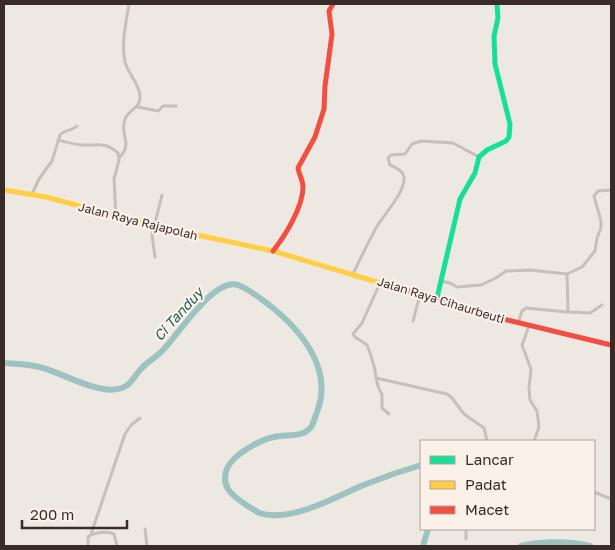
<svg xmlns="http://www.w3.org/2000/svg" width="615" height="550" viewBox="0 0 615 550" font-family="'Golos Text',sans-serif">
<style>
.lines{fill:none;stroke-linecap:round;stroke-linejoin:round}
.river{stroke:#9cc3c0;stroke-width:6}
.street{stroke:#c8bfba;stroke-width:3}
.fast{stroke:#16e098;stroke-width:5}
.slow{stroke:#ffcf43;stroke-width:5}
.jam{stroke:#f24e42;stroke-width:5}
.labels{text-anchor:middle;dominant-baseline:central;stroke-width:4.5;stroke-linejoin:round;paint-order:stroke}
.street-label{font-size:12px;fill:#392c28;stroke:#fbf1e9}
.water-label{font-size:14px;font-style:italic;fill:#1a5e5d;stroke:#fbf1e9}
</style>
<rect width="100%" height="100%" fill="#eee8e2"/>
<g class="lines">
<g class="river">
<path d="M4,363C17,364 30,364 43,368C65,374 105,399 126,386C133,382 136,373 142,368C148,361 157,357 163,350C178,335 214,277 238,285C249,289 258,297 268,304C300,329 334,368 317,412C315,416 314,423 311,427C303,438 286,434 274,437C262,439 241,451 233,460C226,467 222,479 228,489C232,496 242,502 249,507C252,508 256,511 259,513C289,523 334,498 361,486C381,478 401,471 421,465"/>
<polyline points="423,546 428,529"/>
<path d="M521,546C539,541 572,541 590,546"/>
</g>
<g class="street">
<polyline points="138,107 158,111 163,106 176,106"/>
<path d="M58,140C66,142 75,145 83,145C100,146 103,141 118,153L119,160L114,179L116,216"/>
<path d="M119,158C134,143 119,135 125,119C129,109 140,109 140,97C140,84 128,74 125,62C121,42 126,23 129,4"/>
<path d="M32,194L39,179L52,161L60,135C64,130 72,131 77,126"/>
<polyline points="155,257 152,235 162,195"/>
<path d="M353,274C360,259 368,243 376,228C383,215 406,192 404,177C403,171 395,167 390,165L388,158L391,155L405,154L412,144L421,141L453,143L479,157"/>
<polyline points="567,274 582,267 595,251 597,238 601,228 601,221 594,196 598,191 611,190"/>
<polyline points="441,281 450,283 457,287 481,285 496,278 506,271 530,270 567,274 568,310 567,312 526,308 522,311 518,323"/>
<path d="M380,283L362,323L353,334L355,337L367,345C370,352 372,359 374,366C377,376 375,385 382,394V408L389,414"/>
<polyline points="568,312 590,313 602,305"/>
<polyline points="413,321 420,295"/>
<polyline points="529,326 522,345 531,369 529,388 530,400 537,411 538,418 539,427 534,441"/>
<polyline points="376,378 447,394 452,398 464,414 484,428 487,441"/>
<polyline points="594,492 611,499"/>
<polyline points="145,529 147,546"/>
<polyline points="466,529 466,539"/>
<polyline points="91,534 125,434 131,425 140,418"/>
<path d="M88,546V537C94,532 108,531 114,534L117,546"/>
</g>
<polyline class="fast" points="437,298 460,199 475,173 479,157 487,150 506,141 509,137 510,124 495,64 494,36 498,18 497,4"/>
<polyline class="slow" points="4,190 46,197 154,226 273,251 397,288"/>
<g class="jam">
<path d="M273,251C285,236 303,207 303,187C303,181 299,174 298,168L315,137L324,109L325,86L332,34L329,11L333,4"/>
<polyline points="397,288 437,298 462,309 611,345"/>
</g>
</g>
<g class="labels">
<g class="street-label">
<text transform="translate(138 221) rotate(14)">Jalan Raya Rajapolah</text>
<text transform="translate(441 300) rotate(17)">Jalan Raya Cihaurbeuti</text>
</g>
<g class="water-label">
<text transform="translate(178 314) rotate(-48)">Ci Tanduy</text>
</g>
</g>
<rect width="615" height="550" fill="none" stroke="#392c28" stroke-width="10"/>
<rect x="420" y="440" width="175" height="90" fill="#fbf1e9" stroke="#ada29c"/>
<rect x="430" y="456" width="25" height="8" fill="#16e098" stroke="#ada29c"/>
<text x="465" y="465" font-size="15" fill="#392c28">Lancar</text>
<rect x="430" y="481" width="25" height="8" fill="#ffcf43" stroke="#ada29c"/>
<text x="465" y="490" font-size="15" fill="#392c28">Padat</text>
<rect x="430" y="506" width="25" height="8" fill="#f24e42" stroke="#ada29c"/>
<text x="465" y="515" font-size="15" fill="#392c28">Macet</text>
<path d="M22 520v8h105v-8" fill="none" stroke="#392c28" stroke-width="2.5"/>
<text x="30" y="520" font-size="15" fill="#392c28" stroke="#fbf1e9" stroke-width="4" paint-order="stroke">200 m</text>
</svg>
